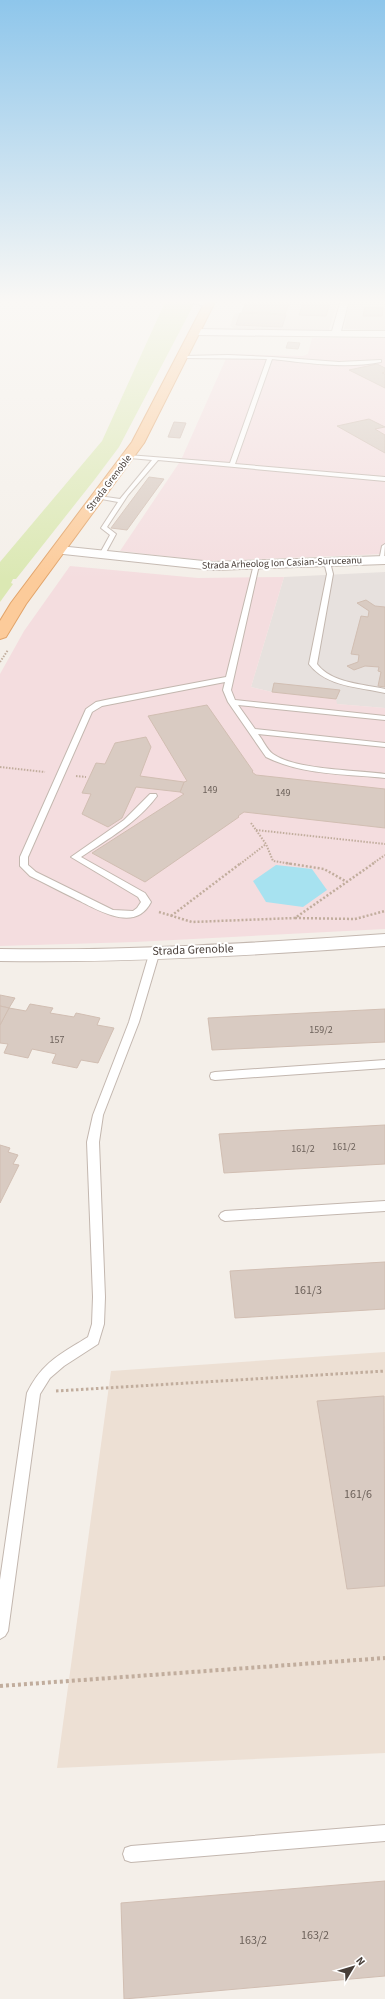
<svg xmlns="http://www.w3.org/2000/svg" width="385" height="1999" viewBox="0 0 385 1999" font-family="'Source Sans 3',sans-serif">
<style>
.residential{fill:#e8dfd8}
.industrial{fill:#e7e1de}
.education{fill:#ede0d4}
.medical{fill:#f4dddf}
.green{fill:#dbe8b3}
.water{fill:#a7e2f0}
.building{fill:#d9cbc2;stroke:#d1beb2}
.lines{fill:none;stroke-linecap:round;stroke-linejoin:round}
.service-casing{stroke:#c3b7af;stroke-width:2}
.minor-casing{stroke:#c3b7af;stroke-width:2}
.primary-casing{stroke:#e2a46a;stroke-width:2}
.path-far3{stroke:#c1ad9d;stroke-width:2;stroke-dasharray:1.5 1.5;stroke-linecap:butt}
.path-far2{stroke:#c1ad9d;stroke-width:2.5;stroke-dasharray:2 2;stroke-linecap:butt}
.path-far1{stroke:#c1ad9d;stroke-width:3;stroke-dasharray:2.5 2.5;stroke-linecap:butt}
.path{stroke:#c1ad9d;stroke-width:4;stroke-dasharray:3 3;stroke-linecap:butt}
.service{fill:#fff;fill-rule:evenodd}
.minor{fill:#fff;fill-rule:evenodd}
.primary{fill:#fccb9a;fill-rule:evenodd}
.labels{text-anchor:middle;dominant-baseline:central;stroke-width:4;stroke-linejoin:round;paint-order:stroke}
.far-street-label{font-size:10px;fill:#483e38;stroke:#fff}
.number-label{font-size:10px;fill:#6c615a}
.street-label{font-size:12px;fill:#483e38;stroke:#fff}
.near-number-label{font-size:12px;fill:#6c615a}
</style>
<rect width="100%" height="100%" fill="#f4efe9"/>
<g class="residential">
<polygon points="247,300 338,300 329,330 236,329 230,326 234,314 242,312"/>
<polygon points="350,300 385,300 385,331 344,329"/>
</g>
<polygon class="industrial" points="385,572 385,708 336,704 336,699 272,692 251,687 284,577"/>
<polygon class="education" points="385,1352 385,1753 57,1768 111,1371"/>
<g class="medical">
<polygon points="312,338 385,338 385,554 209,561 120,551 181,460 228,354 303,356 308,354"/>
<polygon points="70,566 198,578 284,577 251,687 272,692 336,699 337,704 385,708 385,929 135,942 0,946 0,674 24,631"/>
</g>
<polygon class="green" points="166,300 176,300 194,304 129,428 119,447 95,479 16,579 13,579 11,583 13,584 0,602 0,562 102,441"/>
<polygon class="water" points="276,865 312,869 327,890 303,907 266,902 253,881"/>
<g class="building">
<polygon points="304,300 331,300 326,316 299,315"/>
<polygon points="246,301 289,303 285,314 242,312"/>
<polygon points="365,307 383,308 382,316 363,316"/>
<polygon points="240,313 286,315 282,327 236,325"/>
<polygon points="288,342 300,343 298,349 286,348"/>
<polygon points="377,364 385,368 385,372 382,373 385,374 385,388 349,370"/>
<polygon points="369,419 385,427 375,429 385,435 385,453 337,426"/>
<polygon points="174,422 186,423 180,438 168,437"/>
<polygon points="149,477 164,479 127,530 111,528"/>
<polygon points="366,600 375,606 385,607 385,687 378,686 381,672 378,671 379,667 365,666 354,670 347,666 358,662 359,655 351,654 361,616 368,617 369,611 357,603"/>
<polygon points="274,683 340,690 336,699 272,692"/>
<polygon points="207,705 253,771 252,772 256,775 385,789 385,828 244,812 238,816 239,817 145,882 92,853 184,794 180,792 184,782 187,781 148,716"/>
<polygon points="146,737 151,747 140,776 184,782 180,792 136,787 122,818 108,827 82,814 91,794 82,793 96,763 105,764 115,743"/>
<polygon points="0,995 15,998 9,1008 0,1006"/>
<polygon points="30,1004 53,1008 50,1013 74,1017 76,1013 100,1018 97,1025 114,1028 98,1063 81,1060 77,1068 52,1063 56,1054 32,1049 28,1058 4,1053 8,1044 0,1043 0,1025 9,1008 26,1011"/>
<polygon points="0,1006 9,1008 0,1025"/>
<polygon points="385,1009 385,1042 212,1050 208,1018"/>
<polygon points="385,1125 385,1164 224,1173 219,1134"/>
<polygon points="0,1145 10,1148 8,1152 18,1155 13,1164 19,1165 0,1203"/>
<polygon points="385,1262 385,1309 235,1318 230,1271"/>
<polygon points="384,1396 385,1586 347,1589 317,1401"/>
<polygon points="385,1881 385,1976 124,1999 121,1903"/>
</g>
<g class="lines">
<g class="service-casing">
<g id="service">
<path d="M228,355L272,357L339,362L381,360V362C345,369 308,363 272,359L235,464L385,477V481L158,460L128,495L107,527L116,534L104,556H100L99,555L110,535L101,528L118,502L96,498L99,496L120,499L152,460L130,458L127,456L128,455L230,463L267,359L183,358L181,357L183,356Z"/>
<polygon points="385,544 384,560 379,561 382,546"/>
<path d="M327,560L330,562L333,574L317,664C331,683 363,684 385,689V693C360,687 326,687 309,664L327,574L324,562Z"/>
<path d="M254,564L259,565L231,690L235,700L385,716V720L238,705L255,729L385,743V747L258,734C263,740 267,750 273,754C295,770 357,770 385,774V778C346,774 302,775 266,757L228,702L223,690L225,682L102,706L92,712L28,857V865L36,872L113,910L133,911L137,908L141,902L138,897L71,857L124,820L150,794H156L157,796C138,822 108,839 81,857L145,893L151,902C135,934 96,909 74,898C59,891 45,883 30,876L20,866V857L86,709L96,702L110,699L226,677Z"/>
<path d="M155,948L160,951L139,1022L103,1115L99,1142L105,1297L104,1324L98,1344L64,1366L50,1378L40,1394L8,1631L5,1636L0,1639V1580L27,1393C42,1362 61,1354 88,1337L92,1324L93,1297L87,1142L93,1115L129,1022L150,951Z"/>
<polygon points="385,1060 385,1068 215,1080 211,1079 210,1076 211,1073 215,1072"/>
<polygon points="385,1201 385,1211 225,1221 221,1219 219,1216 221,1213 225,1211"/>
<polygon points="385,1825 385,1841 131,1862 125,1860 123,1854 125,1848 131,1846"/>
</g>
</g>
<g class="minor-casing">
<g id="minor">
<polygon points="188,300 203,300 213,304 209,307 189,302"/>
<polygon points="341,300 349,300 341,331 385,331 385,337 195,335 190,332 195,329 332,331"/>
<polygon points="59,546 213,562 385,556 385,564 213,570 54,553 53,550"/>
<path d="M385,934V946C257,955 128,963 0,961V949C128,951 257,943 385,934Z"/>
</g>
</g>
<g class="primary-casing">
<polygon id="primary" points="206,300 216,300 144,443 26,604 6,637 0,639 0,621 11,603 132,442"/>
</g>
<g class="path-far3">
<polyline points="0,662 8,650"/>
<polyline points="0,767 45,772"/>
<polyline points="76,776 86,777"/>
<polyline points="251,823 266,844 273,861 292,864"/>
<polyline points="256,830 385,844"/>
<polyline points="240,864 266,844"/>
<polyline points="372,864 385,855"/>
</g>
<g class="path-far2">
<polyline points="286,863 324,869 347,882"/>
<polyline points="159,912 192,922 295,918 374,863"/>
<polyline points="171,916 241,863"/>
<polyline points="295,918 355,919 385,911"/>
</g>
<polyline class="path-far1" points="56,1391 385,1371"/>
<polyline class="path" points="0,1686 385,1658"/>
<use href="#service" class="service"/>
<use href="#minor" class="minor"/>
<use href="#primary" class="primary"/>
</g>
<linearGradient id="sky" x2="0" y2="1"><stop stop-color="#8ec6eb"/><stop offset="0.52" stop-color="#faf8f5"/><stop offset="1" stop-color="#faf8f5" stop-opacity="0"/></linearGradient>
<rect width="385" height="580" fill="url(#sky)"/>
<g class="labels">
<g class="far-street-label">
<text transform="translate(109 483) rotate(-53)">Strada Grenoble</text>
<text transform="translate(282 563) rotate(-2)">Strada Arheolog Ion Casian-Suruceanu</text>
</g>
<g class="number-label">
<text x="210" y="790">149</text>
<text x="283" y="793">149</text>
<text x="321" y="1030">159/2</text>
<text x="57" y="1040">157</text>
<text x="344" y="1147">161/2</text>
<text x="303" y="1149">161/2</text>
</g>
<g class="street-label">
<text transform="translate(193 950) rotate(-2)">Strada Grenoble</text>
</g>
<g class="near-number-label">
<text x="308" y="1290">161/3</text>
<text x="358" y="1494">161/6</text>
<text x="315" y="1935">163/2</text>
<text x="253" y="1940">163/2</text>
</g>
</g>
<g transform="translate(353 1967) rotate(52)" stroke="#ffffff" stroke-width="3" paint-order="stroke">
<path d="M0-3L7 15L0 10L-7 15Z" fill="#483e38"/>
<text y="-6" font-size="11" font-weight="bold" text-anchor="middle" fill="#483e38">N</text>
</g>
</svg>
